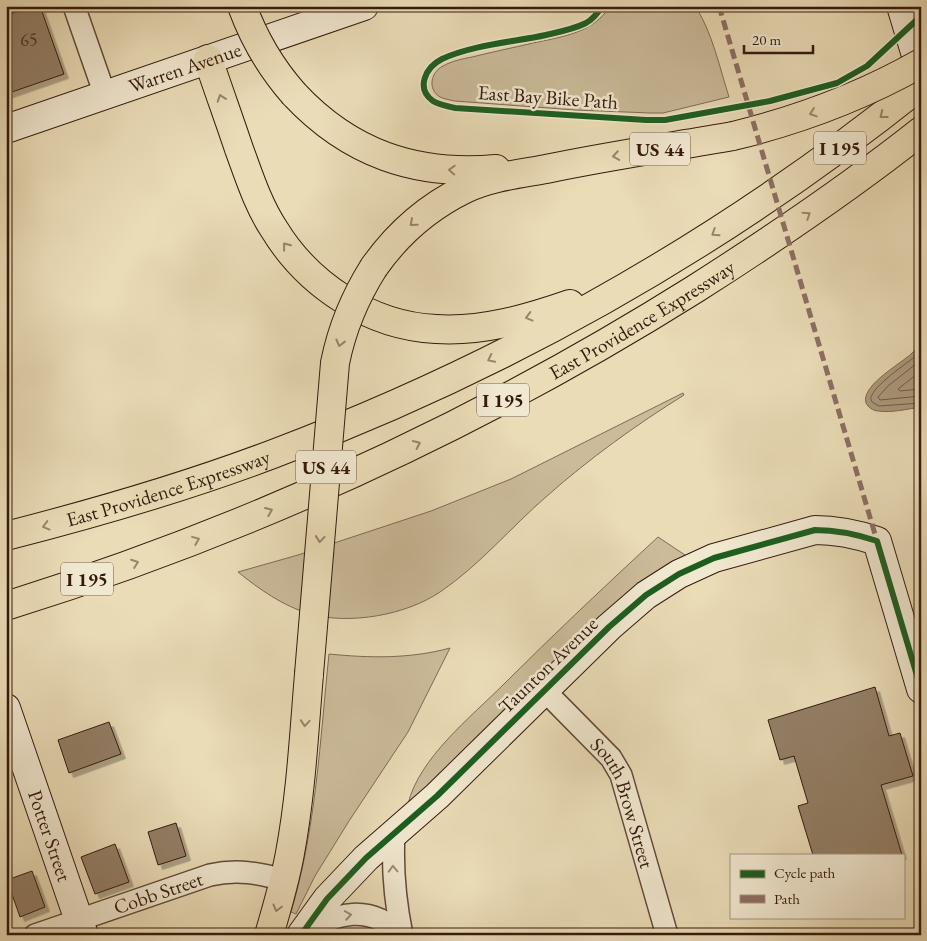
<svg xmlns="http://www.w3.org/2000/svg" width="927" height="941" viewBox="0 0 927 941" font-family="'EB Garamond',serif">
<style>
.green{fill:#cbbb9a;stroke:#806a54}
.water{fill:#ac9a7e;stroke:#7c6751}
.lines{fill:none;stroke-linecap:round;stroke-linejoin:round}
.shore{stroke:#705a46;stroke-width:1}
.building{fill:#937f66;stroke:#341a0e;filter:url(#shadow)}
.street-casing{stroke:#624a38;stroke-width:24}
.secondary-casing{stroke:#341a0e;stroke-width:30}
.highway-casing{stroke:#341a0e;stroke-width:30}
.street{stroke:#f1e8d0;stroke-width:21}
.secondary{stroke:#f1e8d0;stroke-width:28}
.highway{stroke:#eadcb7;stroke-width:28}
.highway-bridge-casing{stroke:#341a0e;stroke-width:30;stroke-linecap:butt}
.highway-bridge{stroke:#eadcb7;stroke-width:28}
.quiet{stroke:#8d6e63;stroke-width:5;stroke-dasharray:10 5;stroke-linecap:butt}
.cycleway-casing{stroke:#f1e8d0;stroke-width:9}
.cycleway{stroke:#1b5e20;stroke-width:6}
.oneway{stroke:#98856b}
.oneway2{stroke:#9c8b79}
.labels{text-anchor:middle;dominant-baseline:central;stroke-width:5;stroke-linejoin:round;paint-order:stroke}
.number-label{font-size:18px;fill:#4c3324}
.shield{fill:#f1e8d0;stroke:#6d5848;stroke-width:1}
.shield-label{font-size:19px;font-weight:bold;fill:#341a0e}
.street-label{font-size:20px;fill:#341a0e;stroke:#f1e8d0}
</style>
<defs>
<filter id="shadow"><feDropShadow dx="4.5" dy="4.5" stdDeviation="0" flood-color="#0004"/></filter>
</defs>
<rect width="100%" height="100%" fill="#eadcb7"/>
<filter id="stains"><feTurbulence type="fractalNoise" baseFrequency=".004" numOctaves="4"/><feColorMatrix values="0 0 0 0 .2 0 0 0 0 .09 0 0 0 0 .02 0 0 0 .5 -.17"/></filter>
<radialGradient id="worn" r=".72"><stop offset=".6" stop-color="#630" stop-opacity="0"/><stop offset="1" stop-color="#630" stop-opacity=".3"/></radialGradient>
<g class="green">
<path d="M610,6H695C712,31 720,69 729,97L663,113H651L575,110L455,101C450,100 444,99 440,97C427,89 431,72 443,66C452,61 462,59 472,57C492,52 512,48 533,43C561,37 594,33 610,6Z"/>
<path d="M683,393L684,395C636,425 590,458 547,496C511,527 480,565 440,592C406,615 350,625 310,614C283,606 259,589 238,572L298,555L431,511L511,479Z"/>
<path d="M658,537L685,555L662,569L412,805L408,804C419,758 471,717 504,684C554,634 606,585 658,537Z"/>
<path d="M450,648L408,732L349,821L315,876L296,914L291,912C316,829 320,740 329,654C369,658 410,659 450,648Z"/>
</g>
<path class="water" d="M921,346V407C907,409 892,413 878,411C873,411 868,407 866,403C861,387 895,367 906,358C911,355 915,349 921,346Z"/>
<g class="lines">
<g class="shore">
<path d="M921,352C909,362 878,382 872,395C870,398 871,399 872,402L879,406L921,403"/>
<polyline points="921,360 888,386 878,397 880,400 921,396"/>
<polyline points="921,371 898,389 900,391 921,389"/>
</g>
</g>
<g class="building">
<polygon points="32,6 40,6 64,74 6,94 6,16"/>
<polygon points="875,687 889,736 900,733 913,776 881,785 902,855 813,855 798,806 808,803 794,756 780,760 768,720"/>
<polygon points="109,722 121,754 69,773 58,740"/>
<polygon points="176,823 186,856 158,865 148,832"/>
<polygon points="115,844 129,882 95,894 81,857"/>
<polygon points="32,871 45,907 20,917 7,880"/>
</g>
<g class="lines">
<g class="street-casing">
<g id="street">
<polyline points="74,6 105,95"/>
<path id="s1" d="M545,691L611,758L621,775L667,935"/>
<path d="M394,833C392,868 395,901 402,935"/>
<path id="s2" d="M35,935L210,875C237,869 259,873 284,880"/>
<path d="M304,935C334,911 372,904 400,935"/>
</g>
</g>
<g class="secondary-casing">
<g id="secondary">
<polyline points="901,6 921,72"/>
<path id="s3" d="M6,129L364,6"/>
<path id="s4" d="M6,708L84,935"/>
<path d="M301,935L327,899L366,858L437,796L609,627L646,595L679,574L714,558L815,530C837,530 856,534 877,541L921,689"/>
</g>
</g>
<g class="highway-casing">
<g id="highway">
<path d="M208,59C218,89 229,119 239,149C249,176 258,205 274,229C308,285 370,326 436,329C481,332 527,319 570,304"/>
<path d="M294,94C350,154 416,176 496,169"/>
<path d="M374,267C398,233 428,207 465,189C490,177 519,174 546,169C608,156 670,147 733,136"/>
<path id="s5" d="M6,536C96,513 186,487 273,454C507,366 726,241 921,85"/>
<path id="s6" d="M6,606C249,530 480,424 695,289C772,240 849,188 921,131"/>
<path d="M269,935C277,908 285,881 290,853C301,794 304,734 309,674"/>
</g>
</g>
<use href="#street" class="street"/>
<use href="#secondary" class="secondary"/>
<use href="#highway" class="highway"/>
<g class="highway-bridge-casing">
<g id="highway-bridge">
<path d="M242,6C254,39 271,68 294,94"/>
<path d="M733,136C799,120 861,97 921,63"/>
<path d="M309,674L335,363C342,328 355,297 374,267"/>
</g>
</g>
<use href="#highway-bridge" class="highway-bridge"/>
<polyline class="quiet" points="719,6 877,541"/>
<g class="cycleway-casing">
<g id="cycleway">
<path d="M602,6C598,13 593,19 586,23C574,29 559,32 546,35C513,42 472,45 442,59C426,67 415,88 433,101C439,105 448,106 455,108L646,120H665L770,101L837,83L867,66L921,16"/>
<path d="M301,935L327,899L366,858L437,796L609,627L646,595L679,574L714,558L815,530C837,530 856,534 877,541L921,689"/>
</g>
</g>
<use href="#cycleway" class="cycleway"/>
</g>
<defs><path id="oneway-chevron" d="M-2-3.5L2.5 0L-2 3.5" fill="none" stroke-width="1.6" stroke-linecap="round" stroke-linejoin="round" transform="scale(1.25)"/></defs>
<g class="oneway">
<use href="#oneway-chevron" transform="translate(221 98) rotate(-109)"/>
<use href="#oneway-chevron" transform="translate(813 113) rotate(161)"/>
<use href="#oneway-chevron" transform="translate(883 115) rotate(142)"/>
<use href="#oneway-chevron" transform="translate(616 156) rotate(171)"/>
<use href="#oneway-chevron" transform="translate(452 170) rotate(-177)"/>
<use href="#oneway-chevron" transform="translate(807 215) rotate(-34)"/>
<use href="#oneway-chevron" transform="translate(413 223) rotate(139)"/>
<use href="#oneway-chevron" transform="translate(715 233) rotate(147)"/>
<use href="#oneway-chevron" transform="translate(286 246) rotate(-128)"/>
<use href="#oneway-chevron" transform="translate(529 317) rotate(165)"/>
<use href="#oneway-chevron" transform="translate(340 343) rotate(104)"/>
<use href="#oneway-chevron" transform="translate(491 359) rotate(154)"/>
<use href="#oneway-chevron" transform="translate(417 444) rotate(-25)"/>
<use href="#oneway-chevron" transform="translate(269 511) rotate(-23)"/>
<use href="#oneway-chevron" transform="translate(46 526) rotate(165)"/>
<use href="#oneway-chevron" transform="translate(320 539) rotate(95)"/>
<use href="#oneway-chevron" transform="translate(196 540) rotate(-22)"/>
<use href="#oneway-chevron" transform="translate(135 563) rotate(-20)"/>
<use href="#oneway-chevron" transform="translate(305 723) rotate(94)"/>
<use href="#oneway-chevron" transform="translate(277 908) rotate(105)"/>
</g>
<g class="oneway2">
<use href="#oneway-chevron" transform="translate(393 869) rotate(-92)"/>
<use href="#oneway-chevron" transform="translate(348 915) rotate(-9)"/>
</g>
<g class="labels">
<g class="number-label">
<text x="29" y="39">65</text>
</g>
<g class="shield">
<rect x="814" y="131.5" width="52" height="33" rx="4"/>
<rect x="630" y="132.5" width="60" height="33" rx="4"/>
<rect x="477" y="383.5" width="52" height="33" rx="4"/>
<rect x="296" y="450.5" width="60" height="33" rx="4"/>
<rect x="61" y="562.5" width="52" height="33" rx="4"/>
</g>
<g class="shield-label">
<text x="840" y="148">I 195</text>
<text x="660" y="149">US 44</text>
<text x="503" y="400">I 195</text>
<text x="326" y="467">US 44</text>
<text x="87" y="579">I 195</text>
</g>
<g class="street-label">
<text stroke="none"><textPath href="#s3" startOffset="189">Warren Avenue</textPath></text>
<text transform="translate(548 97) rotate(4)">East Bay Bike Path</text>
<text stroke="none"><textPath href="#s6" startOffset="699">East Providence Expressway</textPath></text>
<text stroke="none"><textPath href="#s5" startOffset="169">East Providence Expressway</textPath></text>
<text transform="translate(548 665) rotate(-44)">Taunton Avenue</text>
<text stroke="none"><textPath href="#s1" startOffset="140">South Brow Street</textPath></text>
<text stroke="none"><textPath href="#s4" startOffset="135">Potter Street</textPath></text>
<text stroke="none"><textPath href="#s2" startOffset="130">Cobb Street</textPath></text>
</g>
</g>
<rect width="927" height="941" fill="none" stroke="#eadcb7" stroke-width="25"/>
<rect x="8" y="8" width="912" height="926" fill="none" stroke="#341a0e" stroke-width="2.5"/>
<rect x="12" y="12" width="902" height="916" fill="none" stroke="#341a0e"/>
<rect x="730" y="854" width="175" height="65" fill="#f1e8d0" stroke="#a59682"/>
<rect x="740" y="870" width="25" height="8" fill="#1b5e20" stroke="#a59682"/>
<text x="774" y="878" font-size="15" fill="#341a0e">Cycle path</text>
<rect x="740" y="895" width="25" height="8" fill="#8d6e63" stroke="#a59682"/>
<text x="774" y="904" font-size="15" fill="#341a0e">Path</text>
<path d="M744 45v8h69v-8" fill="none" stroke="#341a0e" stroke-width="2.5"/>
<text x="752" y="45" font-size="15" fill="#341a0e" stroke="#f1e8d0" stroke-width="4" paint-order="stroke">20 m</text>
<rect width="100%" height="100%" filter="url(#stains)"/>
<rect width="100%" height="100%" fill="url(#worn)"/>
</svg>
